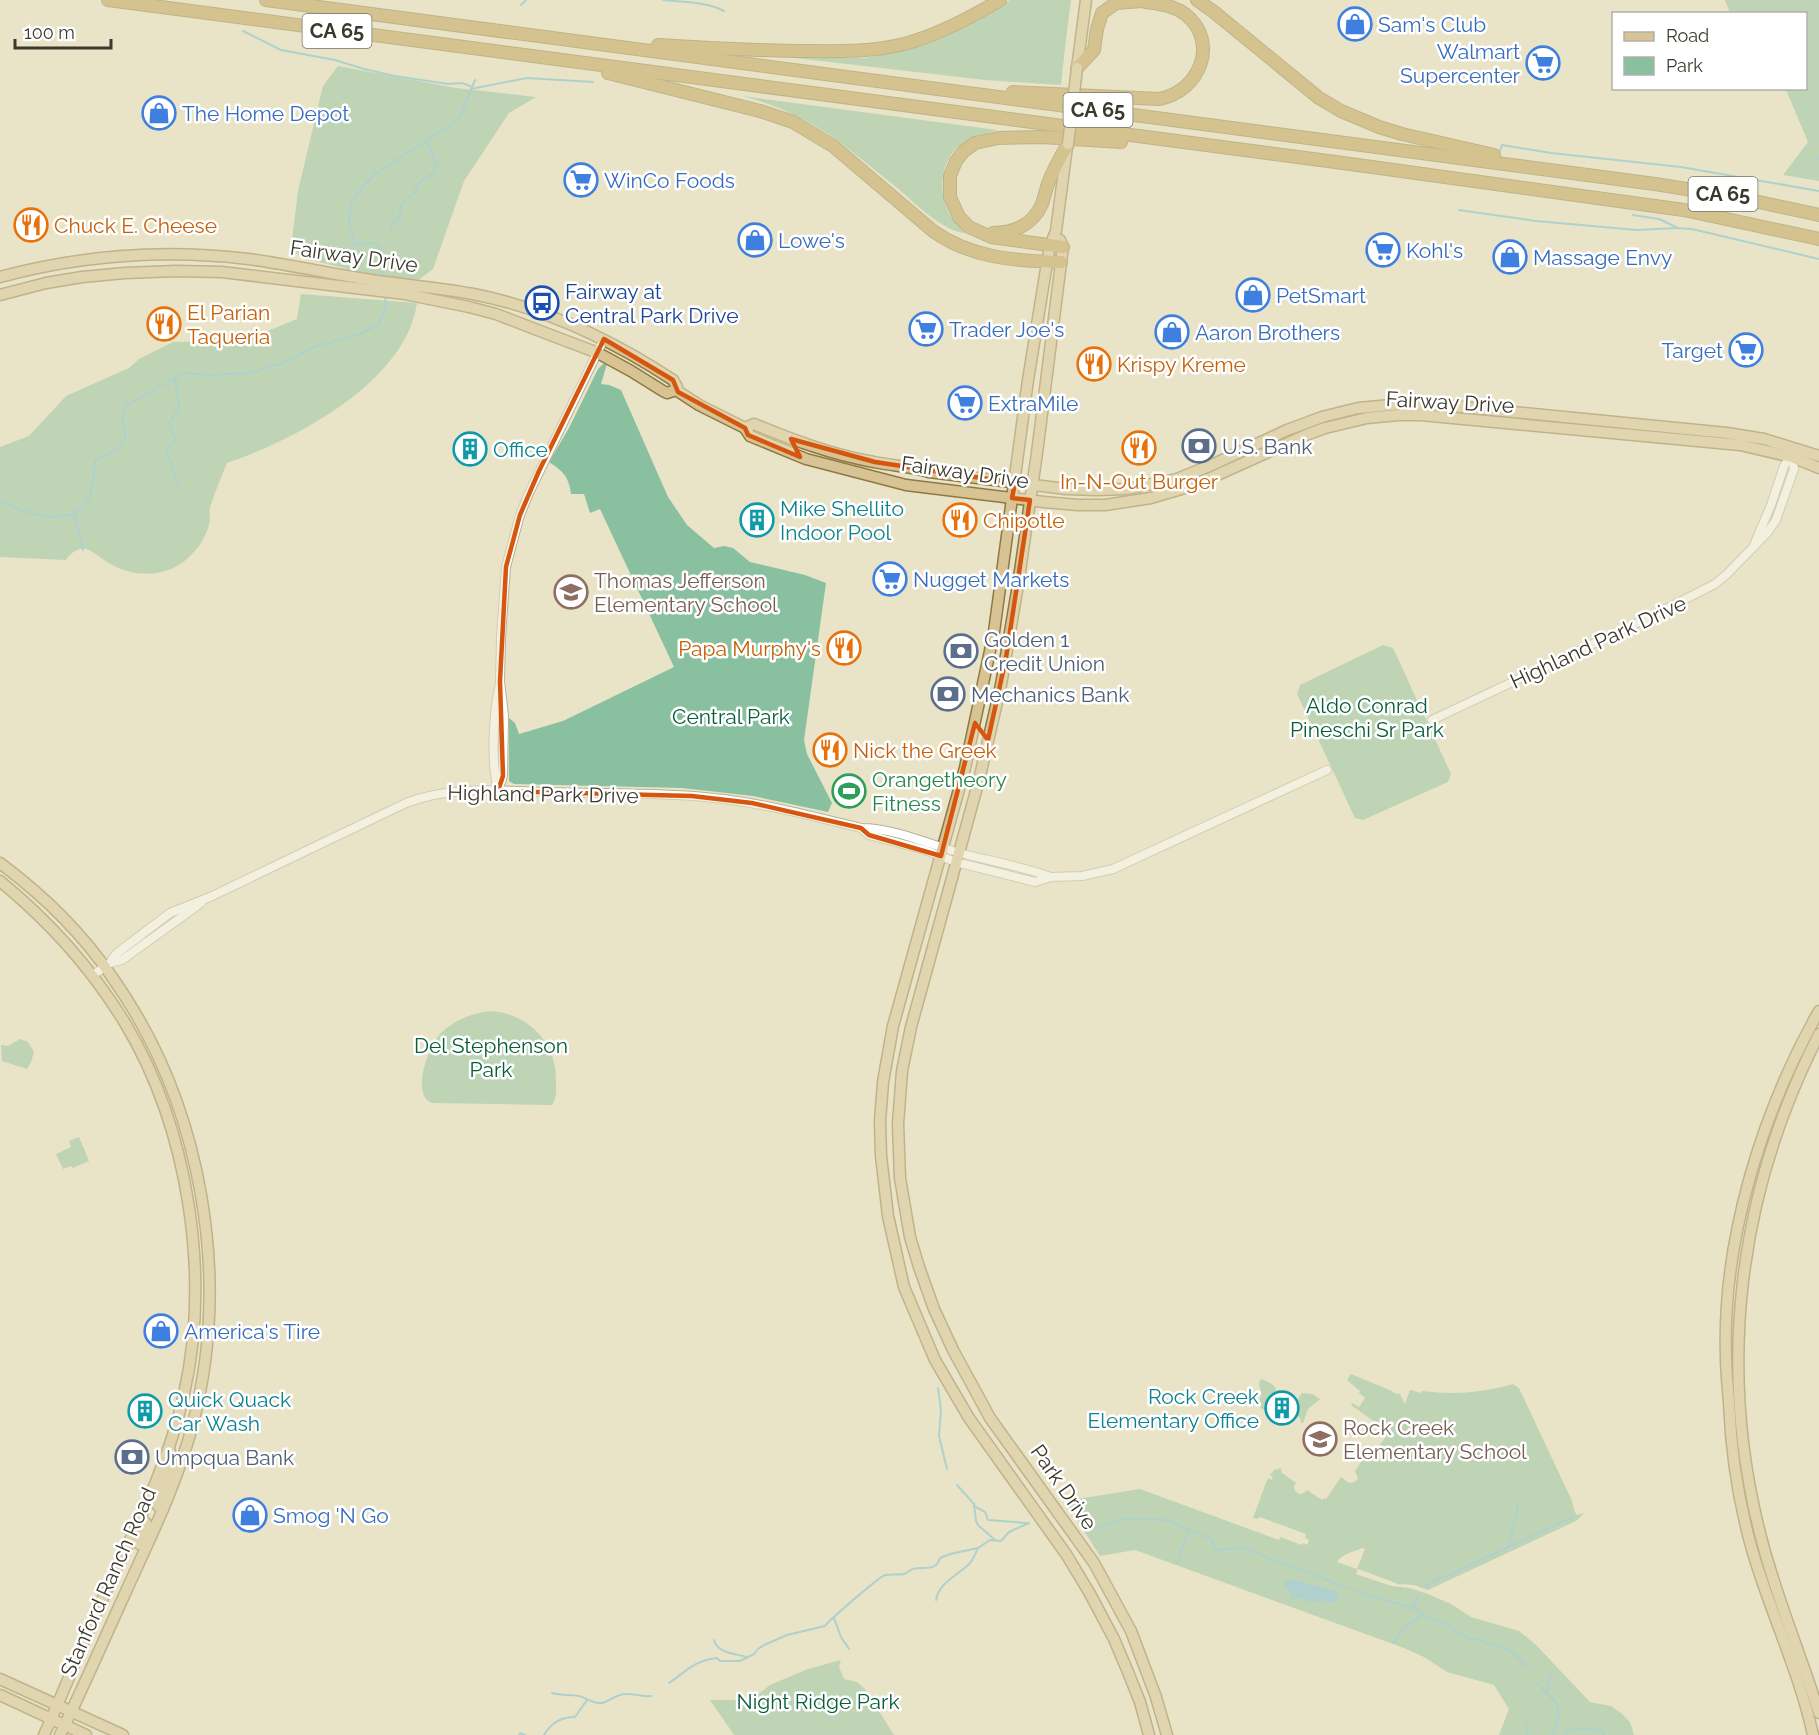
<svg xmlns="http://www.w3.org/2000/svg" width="1819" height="1735" viewBox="0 0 1819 1735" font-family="Raleway,sans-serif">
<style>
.green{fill:#89c1a0;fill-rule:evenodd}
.water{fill:#68bbd6}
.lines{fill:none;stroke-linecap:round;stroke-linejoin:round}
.stream{stroke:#68bbd6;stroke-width:2}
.minor-casing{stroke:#b7b197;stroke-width:10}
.major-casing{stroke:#8f7942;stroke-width:13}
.highway-casing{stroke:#8f7942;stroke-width:14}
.minor{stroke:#fff;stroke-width:8}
.major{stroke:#d7c394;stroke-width:10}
.highway{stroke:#bc9b4d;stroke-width:12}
.major-bridge-casing{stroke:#8f7942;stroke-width:13;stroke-linecap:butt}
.major-bridge{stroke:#d7c394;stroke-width:10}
.marked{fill:none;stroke:#d7560f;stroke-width:4.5;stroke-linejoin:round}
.labels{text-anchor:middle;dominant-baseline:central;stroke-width:5;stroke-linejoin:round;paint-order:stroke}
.shield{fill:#fff;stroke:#76746c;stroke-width:1.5}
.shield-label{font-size:20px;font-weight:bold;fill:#3b392d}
.shop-label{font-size:21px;fill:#366cbe;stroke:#fff;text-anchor:start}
.food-label{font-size:21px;fill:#c56008;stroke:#fff;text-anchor:start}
.street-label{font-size:21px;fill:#3b392d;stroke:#fff}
.transit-label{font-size:21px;fill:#164399;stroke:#fff;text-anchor:start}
.service-label{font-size:21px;fill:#4e5e75;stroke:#fff;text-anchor:start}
.culture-label{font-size:21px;fill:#0d838f;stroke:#fff;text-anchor:start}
.education-label{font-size:21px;fill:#785e54;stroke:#fff;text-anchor:start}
.park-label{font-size:21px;fill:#085e3a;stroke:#fff}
.leisure-label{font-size:21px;fill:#27864d;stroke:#fff;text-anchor:start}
</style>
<rect width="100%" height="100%" fill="#e9e3c7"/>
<g class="green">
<polygon points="1010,0 1071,0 1066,39 1061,85 985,80 795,58 864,58 896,52 921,46 963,28"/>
<polygon points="1725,0 1819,0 1819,181 1783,175 1808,142 1787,92 1783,89 1806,88 1806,14 1730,13"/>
<polygon points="338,66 456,88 536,97 509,113 464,181 433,269 417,281 361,272 302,258 291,248 298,191 323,86"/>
<path d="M742,96L997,130C986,134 975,135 963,143C940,158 937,193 950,215C954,222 960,227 965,233C943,232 913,201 896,187C877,172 858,156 838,141C810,121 776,104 742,96Z"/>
<path d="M301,294L417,303C406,382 295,440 227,463C221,478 215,492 210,507C209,511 210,516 210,520C208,532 201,545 193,553C172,577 139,579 112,565C104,561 97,554 89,550C80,546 70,553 66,560L0,557V447L29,436L66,396L129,368L139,359L173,342L238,341L260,334L297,319Z"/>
<path d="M603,364H607L601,384L609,385L621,390L668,497L687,525L714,548L724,546L733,548L750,562L805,575L826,583L804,740L807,754L832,803L828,812L753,796L682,788L514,784L509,781V718L515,723L519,734L563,721L674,667L600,509L590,513L584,494H571C569,477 563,471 549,462L569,428L598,369Z"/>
<polygon points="1383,645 1393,648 1451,774 1448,782 1363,820 1355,818 1297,694 1300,685"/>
<path d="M491,1011C530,1014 557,1044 556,1082C556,1090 557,1098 552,1105L432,1103C410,1095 429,1045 441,1033C456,1019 472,1013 491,1011Z"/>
<polygon points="20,1039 28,1042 34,1052 31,1062 27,1069 2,1061 1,1045 8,1046"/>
<polygon points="79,1137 89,1161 73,1168 71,1166 63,1169 56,1154 71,1147 69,1141"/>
<path d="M1351,1374L1392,1391L1394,1393L1400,1394L1405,1404L1410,1390L1421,1393L1422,1391C1453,1395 1482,1393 1513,1384L1519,1388L1572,1501L1574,1510L1577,1515L1584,1513L1576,1521L1428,1590L1414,1585L1401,1584V1585L1358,1569L1356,1574L1391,1586L1410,1588L1428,1594L1451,1604L1471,1617L1519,1631L1536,1645L1590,1702L1611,1706L1622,1714L1630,1722L1634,1735H1499L1509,1709L1494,1685L1447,1672L1424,1657L1404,1648L1135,1550L1100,1556L1065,1501L1140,1489L1279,1540L1280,1537L1302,1545L1303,1543L1307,1545L1309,1540L1305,1538L1306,1534L1260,1517L1257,1519L1253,1518L1267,1480L1269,1478L1271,1480L1273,1477L1270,1475L1275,1469L1277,1470L1280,1468L1282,1470L1281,1472L1296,1483L1294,1486L1295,1491L1299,1494L1304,1493L1307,1490L1322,1500L1324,1498L1326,1499L1341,1477L1349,1483L1355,1482L1358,1478L1355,1471L1365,1456L1373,1461L1378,1460L1381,1456L1380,1451L1377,1449L1389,1432L1351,1405L1352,1403L1359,1407L1365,1398L1359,1393L1360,1391L1347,1380ZM1362,1548L1365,1549L1357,1569L1337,1562C1342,1554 1353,1552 1362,1548Z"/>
<path d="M1261,1379C1283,1387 1278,1394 1266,1411L1261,1408L1259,1404L1261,1394L1259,1383Z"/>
<polygon points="1302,1393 1312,1394 1320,1399 1308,1409 1303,1423 1301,1423 1300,1418 1296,1415 1290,1417 1284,1424 1281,1422"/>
<polygon points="841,1660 839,1667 844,1679 857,1682 865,1689 894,1735 734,1735 710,1700 751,1700 770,1685 808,1669"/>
</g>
<path class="water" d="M1291,1579L1339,1592L1335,1602L1329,1603L1325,1600C1317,1605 1301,1600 1292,1595C1289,1592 1286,1587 1283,1583Z"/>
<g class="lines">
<g class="stream">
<path d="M663,0C683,2 707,2 724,11"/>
<polyline points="521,5 526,0"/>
<polyline points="243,31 281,50 335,60 364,69 395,76 448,84 462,83 472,87"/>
<polyline points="471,89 527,78 593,82"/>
<polyline points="1500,151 1502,145 1551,153 1681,167 1819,191"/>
<polyline points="1817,159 1819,158"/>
<polyline points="1459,210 1536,221 1637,230 1677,228 1692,229 1819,259"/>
<polyline points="1633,215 1659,219 1676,227"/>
<path d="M391,228L394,221L400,219C400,204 401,203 413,194C418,190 415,187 420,182C428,174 430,180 437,166L427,142"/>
<polyline points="383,277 381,249 374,243 355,244 349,225 351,204 361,189 375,174 459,119 475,80"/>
<polyline points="175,378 179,408 169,423 176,441 166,448 178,485"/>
<path d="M0,501C26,513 71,531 89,498C94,487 94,473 95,461C103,456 118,451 123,442C131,427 112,417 131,403L184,373L209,375L251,373L288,361L314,347L360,334L379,324L386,307L385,294"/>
<polyline points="74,512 83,550"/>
<polyline points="938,1388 941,1410 939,1436 947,1469"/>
<polyline points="957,1485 974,1504 976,1521 978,1525 995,1540"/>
<polyline points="974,1506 985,1512 988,1520 1026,1523"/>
<polyline points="1095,1528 1125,1519 1166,1520 1211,1539 1216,1550 1243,1548 1348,1588"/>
<polyline points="1509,1547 1518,1504"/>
<polyline points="1177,1563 1189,1529"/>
<polyline points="1425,1586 1573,1517"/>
<polyline points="1355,1591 1416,1609 1426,1617 1444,1623 1468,1638 1479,1640 1513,1652 1526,1667"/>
<path d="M936,1600C939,1583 956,1576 968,1565C973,1561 975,1554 978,1548"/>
<polyline points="1289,1603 1296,1595 1297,1595"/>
<polyline points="1413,1608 1419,1595"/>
<polyline points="834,1618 841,1637 849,1649"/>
<path d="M714,1640C718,1654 734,1653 746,1657"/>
<polyline points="1394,1643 1399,1633 1422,1614"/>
<path d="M669,1683C688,1670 693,1661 717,1658L720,1661H740L754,1654L758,1649L764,1645L787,1635L825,1626C828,1621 879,1577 885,1575C891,1574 898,1575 904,1574C907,1573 910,1570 913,1569C924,1566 936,1572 940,1558L950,1554L978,1548L990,1540L1001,1541L1009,1532L1029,1523"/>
<path d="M1537,1683L1557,1704C1560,1713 1558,1728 1551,1735"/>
<path d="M552,1693C563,1696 570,1694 579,1696C587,1698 593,1704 602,1703C611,1701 616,1693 628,1694C636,1694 642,1697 651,1696"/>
<polyline points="1546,1693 1551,1673"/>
<polyline points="1526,1725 1528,1735"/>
<polyline points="519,1735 520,1733 525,1735"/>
<path d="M544,1735C551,1723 562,1717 575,1717L587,1700"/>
<polyline points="1565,1735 1571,1728 1602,1730 1604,1735"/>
</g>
<g class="minor-casing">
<g id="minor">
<polyline points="1754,545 1771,505 1784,466 1792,455"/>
<polyline points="1432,720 1652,616 1715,584 1727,574 1767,533 1776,520 1794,469 1792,457"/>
<path d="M498,790C491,763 493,716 499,688"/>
<polyline points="498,791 503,776 504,716 500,681 501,637 506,567 520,515 529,493 604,339"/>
<polyline points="861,828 869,835 925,850 956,862 1035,882 1051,877 1082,876 1113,869 1327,770"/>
<polyline points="110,963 122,960 201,903"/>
<path d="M93,975L110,963L116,954L170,913L210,897L406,803C452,785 501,791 550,792C604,794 660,792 714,798C763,803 812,816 861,828C894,828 928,844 960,853C990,861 1021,866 1051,877"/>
</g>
</g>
<g class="major-casing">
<g id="major">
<polyline points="1077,68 1086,0"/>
<polyline points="1067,147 1056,231 1050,246 1046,269 1028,380 994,632 965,768 893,1026 883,1082 880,1121 881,1156 888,1216 904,1287 935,1360 969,1418 1066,1554 1089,1592 1114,1639 1128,1672 1140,1702 1149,1735"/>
<polyline points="1060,240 1063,247 1037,453 1018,585 1001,685 979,780 911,1027 902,1071 898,1124 900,1178 910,1237 919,1267 934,1309 953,1350 990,1418 1094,1563 1131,1631 1156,1697 1167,1735"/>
<path d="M0,277C82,255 164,249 248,259C287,264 326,273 365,279C401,285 437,287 473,294C545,308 612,340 673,380L677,387L676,390L699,405L745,428L750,436L806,459L906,485L1044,502L1078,505H1105L1151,498L1195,485L1306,435L1325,428L1367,418L1398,415H1421L1740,445L1792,457L1819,468"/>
<polyline points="0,295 46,283 82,277 125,273 176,271 222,272 405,294 469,307 496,314 540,331 598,353 631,371 663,391 667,393 676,390"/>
<path d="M745,428L754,424C793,440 833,455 874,462C893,466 911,466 929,472L1066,489L1096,490L1127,489L1177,479L1214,464L1287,430L1322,417L1358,408L1401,404L1452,406L1727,433L1764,439L1819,456"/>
<path d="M0,863C43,895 82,933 112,977C202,1104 232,1277 192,1427C176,1487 148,1542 123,1598C102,1644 82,1690 60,1735"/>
<path d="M0,881C49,921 92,969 125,1023C188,1128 211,1274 184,1394C168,1467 133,1533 102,1600C82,1645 64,1691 44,1735"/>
<path d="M1819,1034C1738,1193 1716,1368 1762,1541C1777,1599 1801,1655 1819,1713"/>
<polyline points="163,1509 158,1506 158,1501 173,1461 169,1449"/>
<polyline points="139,1544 146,1526 146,1523 140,1518"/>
<polyline points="0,1679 123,1735"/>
<polyline points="0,1695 86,1735"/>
<path d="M1813,1735C1799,1670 1769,1610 1751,1546C1738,1499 1731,1451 1729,1403C1728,1388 1726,1372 1726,1357C1722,1240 1762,1112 1819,1011"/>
</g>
</g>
<g class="highway-casing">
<g id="highway">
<polyline points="108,0 1343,163 1684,210 1819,239"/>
<polyline points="266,0 1655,184 1736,197 1819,215"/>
<polyline points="1197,0 1214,12 1319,98 1341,111 1379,127 1402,134 1494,155"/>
<path d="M658,45C704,48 749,50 795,51C832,51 868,53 904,44C938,35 970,18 1000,0"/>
<polyline points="1077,68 1094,50 1097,29 1102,13 1116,3 1141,1"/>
<path d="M608,73L760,111L793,122L833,146L933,231C971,258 1014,261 1061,262"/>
<path d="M1013,92L1159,99C1200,92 1220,41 1185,14C1170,3 1152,4 1135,0"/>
<path d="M993,233C1015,233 1033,224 1042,204C1045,196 1046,188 1049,181C1054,168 1061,156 1068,144"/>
<polyline points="1063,247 991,237 969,227 959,217 950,197 950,176 956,161 964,151 975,143 998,138 1042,137 1121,142"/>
</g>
</g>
<use href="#minor" class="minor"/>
<use href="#major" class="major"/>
<use href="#highway" class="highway"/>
<g class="major-bridge-casing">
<polyline id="major-bridge" points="1068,144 1077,68"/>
</g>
<use href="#major-bridge" class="major-bridge"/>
</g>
<path d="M0 0H1819V1735H0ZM604,339L673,380L678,392L745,428L748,435L800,457L791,439L875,462L1015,483L1012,498L1030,500L1006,658L988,740L975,723L941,856L869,835L861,828L752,803L692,796L498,791L503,776L500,681L506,567L520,515L539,471Z" fill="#e9e3c7" fill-opacity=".55" fill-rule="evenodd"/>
<path class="marked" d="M604,339L673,380L678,392L745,428L748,435L800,457L791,439L875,462L1015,483L1012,498L1030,500L1006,658L988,740L975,723L941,856L869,835L861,828L752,803L692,796L498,791L503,776L500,681L506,567L520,515L539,471Z"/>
<defs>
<g id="shop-ring" transform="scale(1.725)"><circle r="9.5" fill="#fff" stroke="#3f7fe0" stroke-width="1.5"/><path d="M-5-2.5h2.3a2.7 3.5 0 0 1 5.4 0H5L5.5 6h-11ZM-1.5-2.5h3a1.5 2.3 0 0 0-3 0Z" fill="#3f7fe0"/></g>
<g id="supermarket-ring" transform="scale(1.725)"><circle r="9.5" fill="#fff" stroke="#3f7fe0" stroke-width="1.5"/><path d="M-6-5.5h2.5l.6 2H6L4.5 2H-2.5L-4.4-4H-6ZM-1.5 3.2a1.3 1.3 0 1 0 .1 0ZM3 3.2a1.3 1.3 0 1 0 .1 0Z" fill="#3f7fe0"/></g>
<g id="restaurant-ring" transform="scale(1.725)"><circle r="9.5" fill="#fff" stroke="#e8710a" stroke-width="1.5"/><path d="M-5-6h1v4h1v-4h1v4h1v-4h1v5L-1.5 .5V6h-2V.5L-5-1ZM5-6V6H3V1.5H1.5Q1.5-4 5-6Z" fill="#e8710a"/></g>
<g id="bus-ring" transform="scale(1.725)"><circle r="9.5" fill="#fff" stroke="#1a4fb4" stroke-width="1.5"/><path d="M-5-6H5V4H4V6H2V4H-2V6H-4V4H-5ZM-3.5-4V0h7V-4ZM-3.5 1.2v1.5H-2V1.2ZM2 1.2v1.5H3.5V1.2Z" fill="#1a4fb4"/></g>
<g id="bank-ring" transform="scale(1.725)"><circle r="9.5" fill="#fff" stroke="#5c6f8a" stroke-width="1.5"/><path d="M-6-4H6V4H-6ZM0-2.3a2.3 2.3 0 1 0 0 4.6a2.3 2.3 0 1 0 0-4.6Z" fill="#5c6f8a"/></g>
<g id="building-ring" transform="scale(1.725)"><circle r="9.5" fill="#fff" stroke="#0f9aa8" stroke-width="1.5"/><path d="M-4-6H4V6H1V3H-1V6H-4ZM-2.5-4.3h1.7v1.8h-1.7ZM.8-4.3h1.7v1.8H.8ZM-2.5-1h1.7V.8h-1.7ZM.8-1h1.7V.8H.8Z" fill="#0f9aa8"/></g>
<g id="school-ring" transform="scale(1.725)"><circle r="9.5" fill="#fff" stroke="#8d6e63" stroke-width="1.5"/><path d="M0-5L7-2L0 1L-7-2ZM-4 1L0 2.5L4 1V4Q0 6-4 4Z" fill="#8d6e63"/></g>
<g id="stadium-ring" transform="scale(1.725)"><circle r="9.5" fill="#fff" stroke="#2e9e5b" stroke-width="1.5"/><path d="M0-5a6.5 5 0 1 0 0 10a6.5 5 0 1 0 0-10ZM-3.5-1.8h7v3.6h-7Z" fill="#2e9e5b"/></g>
</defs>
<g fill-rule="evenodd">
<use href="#shop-ring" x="1355" y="24"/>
<use href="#supermarket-ring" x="1543" y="63"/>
<use href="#shop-ring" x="159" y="113"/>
<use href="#supermarket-ring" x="581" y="180"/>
<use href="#restaurant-ring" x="31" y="225"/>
<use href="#shop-ring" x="755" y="240"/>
<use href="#supermarket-ring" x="1383" y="250"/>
<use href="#shop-ring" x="1510" y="257"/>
<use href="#shop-ring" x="1253" y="295"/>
<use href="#bus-ring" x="542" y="303"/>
<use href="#restaurant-ring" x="164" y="324"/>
<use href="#supermarket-ring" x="926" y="329"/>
<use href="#shop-ring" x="1172" y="332"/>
<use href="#supermarket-ring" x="1746" y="350"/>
<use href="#restaurant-ring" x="1094" y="364"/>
<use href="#supermarket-ring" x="965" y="403"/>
<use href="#bank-ring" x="1199" y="446"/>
<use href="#restaurant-ring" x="1139" y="448"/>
<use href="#building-ring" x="470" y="449"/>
<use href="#building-ring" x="757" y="520"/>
<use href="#restaurant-ring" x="960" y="520"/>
<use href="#supermarket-ring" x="890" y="579"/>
<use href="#school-ring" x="571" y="592"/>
<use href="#restaurant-ring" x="844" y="648"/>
<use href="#bank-ring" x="961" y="651"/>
<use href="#bank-ring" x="948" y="694"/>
<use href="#restaurant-ring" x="830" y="750"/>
<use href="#stadium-ring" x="849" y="791"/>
<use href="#shop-ring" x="161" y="1331"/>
<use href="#building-ring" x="1282" y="1408"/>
<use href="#building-ring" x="145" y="1411"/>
<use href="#school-ring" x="1320" y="1439"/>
<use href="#bank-ring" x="132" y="1457"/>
<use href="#shop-ring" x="250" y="1515"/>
</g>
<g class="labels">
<g class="shield">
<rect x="302.5" y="14" width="69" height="34" rx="4.5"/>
<rect x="1063.5" y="93" width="69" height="34" rx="4.5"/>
<rect x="1688.5" y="177" width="69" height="34" rx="4.5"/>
</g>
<g class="shield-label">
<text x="337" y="31">CA 65</text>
<text x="1098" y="110">CA 65</text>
<text x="1723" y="194">CA 65</text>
</g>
<g class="shop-label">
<text x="1378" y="24">Sam's Club</text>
<text x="1520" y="51" text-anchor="end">Walmart<tspan x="1520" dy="24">Supercenter</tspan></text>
<text x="182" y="113">The Home Depot</text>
<text x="604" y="180">WinCo Foods</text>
<text x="778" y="240">Lowe's</text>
<text x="1406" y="250">Kohl's</text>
<text x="1533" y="257">Massage Envy</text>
<text x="1276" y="295">PetSmart</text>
<text x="949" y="329">Trader Joe's</text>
<text x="1195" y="332">Aaron Brothers</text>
<text x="1723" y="350" text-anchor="end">Target</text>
<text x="988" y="403">ExtraMile</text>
<text x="913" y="579">Nugget Markets</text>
<text x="184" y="1331">America's Tire</text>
<text x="273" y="1515">Smog 'N Go</text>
</g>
<g class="food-label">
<text x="54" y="225">Chuck E. Cheese</text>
<text x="187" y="312">El Parian<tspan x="187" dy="24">Taqueria</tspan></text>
<text x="1117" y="364">Krispy Kreme</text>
<text x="1139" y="481" text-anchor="middle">In-N-Out Burger</text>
<text x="983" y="520">Chipotle</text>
<text x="821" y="648" text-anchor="end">Papa Murphy's</text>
<text x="853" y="750">Nick the Greek</text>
</g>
<g class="street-label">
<text transform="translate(354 256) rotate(8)">Fairway Drive</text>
<text transform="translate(1450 402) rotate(3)">Fairway Drive</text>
<text transform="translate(965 472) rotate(8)">Fairway Drive</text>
<text transform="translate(1598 642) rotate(-25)">Highland Park Drive</text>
<text transform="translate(543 794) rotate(1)">Highland Park Drive</text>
<text transform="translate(1064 1487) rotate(55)">Park Drive</text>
<text transform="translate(108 1582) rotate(-66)">Stanford Ranch Road</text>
</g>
<g class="transit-label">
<text x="565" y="291">Fairway at<tspan x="565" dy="24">Central Park Drive</tspan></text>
</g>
<g class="service-label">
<text x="1222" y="446">U.S. Bank</text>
<text x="984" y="639">Golden 1<tspan x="984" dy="24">Credit Union</tspan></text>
<text x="971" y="694">Mechanics Bank</text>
<text x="155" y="1457">Umpqua Bank</text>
</g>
<g class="culture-label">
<text x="493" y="449">Office</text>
<text x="780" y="508">Mike Shellito<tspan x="780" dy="24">Indoor Pool</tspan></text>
<text x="1259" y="1396" text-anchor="end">Rock Creek<tspan x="1259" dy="24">Elementary Office</tspan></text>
<text x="168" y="1399">Quick Quack<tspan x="168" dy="24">Car Wash</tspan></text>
</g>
<g class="education-label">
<text x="594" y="580">Thomas Jefferson<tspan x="594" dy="24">Elementary School</tspan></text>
<text x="1343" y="1427">Rock Creek<tspan x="1343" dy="24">Elementary School</tspan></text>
</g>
<g class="park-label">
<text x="1367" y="705">Aldo Conrad<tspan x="1367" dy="24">Pineschi Sr Park</tspan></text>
<text x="731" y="716">Central Park</text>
<text x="491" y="1045">Del Stephenson<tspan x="491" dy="24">Park</tspan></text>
<text x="818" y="1701">Night Ridge Park</text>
</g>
<g class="leisure-label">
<text x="872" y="779">Orangetheory<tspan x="872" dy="24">Fitness</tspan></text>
</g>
</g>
<rect x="1612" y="12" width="195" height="78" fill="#ffffff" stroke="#b1b0ab" stroke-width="1.5"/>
<rect x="1624" y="32" width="30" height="9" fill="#d7c394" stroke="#b1b0ab" stroke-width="1.5"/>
<text x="1666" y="42" font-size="18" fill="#3b392d">Road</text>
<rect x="1624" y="57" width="30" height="18" fill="#89c1a0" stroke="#b1b0ab" stroke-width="1.5"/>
<text x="1666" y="72" font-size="18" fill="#3b392d">Park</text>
<path d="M15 39v9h96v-9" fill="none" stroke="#3b392d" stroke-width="3"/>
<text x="24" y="39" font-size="18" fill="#3b392d" stroke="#ffffff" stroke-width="4.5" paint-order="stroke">100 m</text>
</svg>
